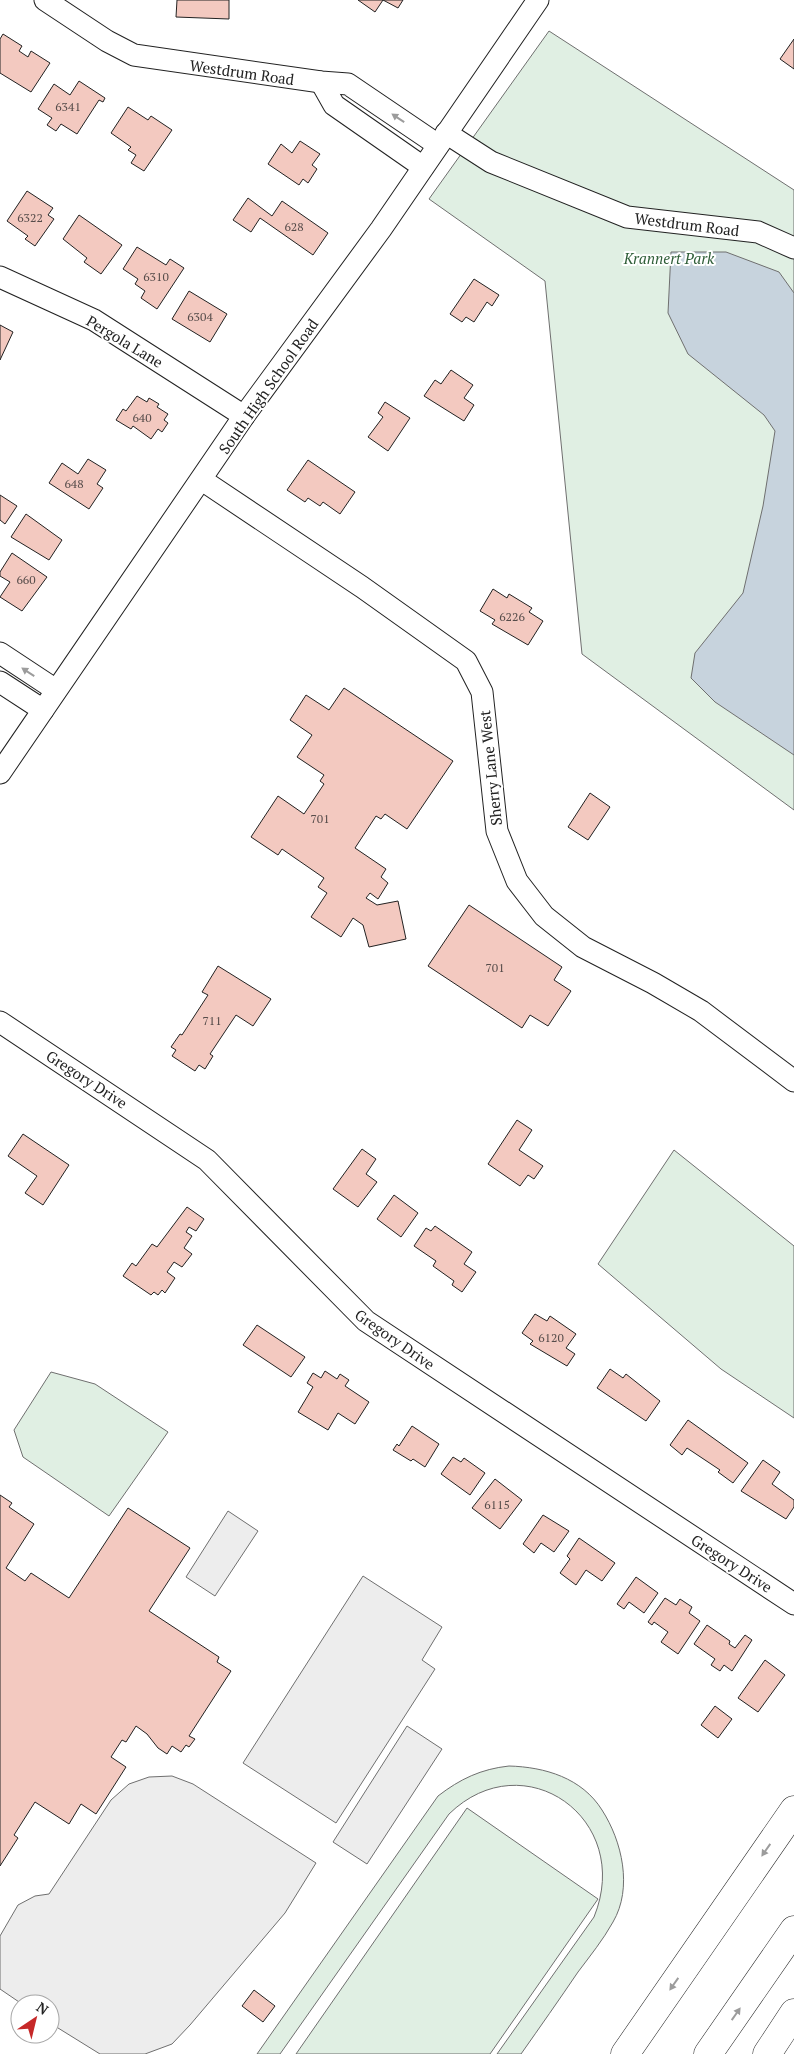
<svg xmlns="http://www.w3.org/2000/svg" width="794" height="2054" viewBox="0 0 794 2054" font-family="'PT Serif',serif">
<style>
.green{fill:#e0efe3;stroke:#6f6f6f}
.parking{fill:#ededed;stroke:#6f6f6f}
.water{fill:#c7d3dd;stroke:#6f6f6f}
.building{fill:#f3c9c0;stroke:#222}
.lines{fill:none;stroke-linecap:round;stroke-linejoin:round}
.minor-casing{stroke:#222;stroke-width:23}
.highway-casing{stroke:#222;stroke-width:29}
.minor{stroke:#fff;stroke-width:21}
.highway{stroke:#fff;stroke-width:28}
.oneway{fill:#9c9c9c}
.labels{text-anchor:middle;dominant-baseline:central;stroke-width:4;stroke-linejoin:round;paint-order:stroke}
.number-label{font-size:12px;fill:#564c4a}
.street-label{font-size:15px;fill:#222;stroke:#fff}
.park-label{font-size:15px;font-style:italic;fill:#2f5e38;stroke:#fff}
</style>
<rect width="100%" height="100%" fill="#fff"/>
<g class="green">
<polygon points="549,31 794,190 794,810 582,654 545,281 429,199"/>
<polygon points="674,1150 794,1246 794,1418 721,1369 598,1264"/>
<polygon points="51,1372 95,1384 168,1432 109,1516 23,1457 14,1430"/>
<path d="M509,1766C545,1767 582,1778 602,1810C622,1841 633,1888 613,1922C603,1940 590,1956 578,1972C559,2000 540,2027 521,2054H497L594,1917C634,1819 524,1741 449,1814L280,2054H257L438,1796C460,1779 481,1769 509,1766Z"/>
<polygon points="467,1808 598,1899 490,2054 296,2054"/>
</g>
<g class="parking">
<polygon points="228,1511 258,1531 215,1596 186,1577"/>
<polygon points="363,1576 442,1627 422,1660 435,1669 336,1823 243,1763"/>
<polygon points="407,1726 442,1749 367,1864 333,1842"/>
<polygon points="172,1776 193,1784 316,1863 285,1913 190,2025 172,2044 145,2054 100,2054 50,2023 50,2004 22,2004 0,1989 0,1936 18,1905 35,1896 49,1894 111,1800 129,1784 149,1777"/>
</g>
<polygon class="water" points="671,252 726,252 779,272 794,293 794,755 715,702 691,678 695,653 743,593 763,506 775,431 764,415 688,354 668,313"/>
<g class="building">
<polygon points="177,0 229,0 229,19 176,17"/>
<polygon points="358,0 383,0 375,12"/>
<polygon points="383,0 403,0 398,8"/>
<polygon points="3,34 22,46 19,51 28,57 31,51 50,63 31,92 0,73 0,39"/>
<polygon points="794,39 794,69 780,59"/>
<polygon points="79,81 105,98 103,102 99,100 77,134 61,124 56,131 47,125 52,118 38,109 54,84 70,95"/>
<polygon points="128,107 148,120 151,116 172,130 144,171 131,163 136,155 128,150 131,147 111,133"/>
<polygon points="300,141 320,154 312,165 317,169 308,183 303,179 299,185 268,164 281,144 292,153"/>
<polygon points="27,191 53,208 48,215 54,219 35,246 25,239 28,236 7,221"/>
<polygon points="248,198 272,216 282,201 328,233 313,255 260,218 251,232 233,220"/>
<polygon points="79,215 122,245 101,274 84,262 87,258 63,239"/>
<polygon points="137,247 166,265 170,259 184,268 157,309 141,298 145,291 135,284 138,279 123,269"/>
<polygon points="474,279 499,295 492,306 487,302 474,322 466,317 462,322 450,314"/>
<polygon points="189,291 227,314 210,342 172,319"/>
<polygon points="0,325 13,332 0,360"/>
<polygon points="451,370 473,385 464,398 474,405 464,421 424,396 435,380 441,384"/>
<polygon points="137,396 147,402 149,398 159,404 157,407 168,414 164,420 168,423 162,432 158,429 151,439 133,426 131,429 116,420 123,409 126,411"/>
<polygon points="385,402 410,418 388,451 368,437 383,417 378,413"/>
<polygon points="88,459 106,470 97,484 103,488 89,509 49,483 62,463 78,474"/>
<polygon points="308,460 355,492 340,514 323,502 320,506 308,498 305,502 287,490"/>
<polygon points="0,495 17,506 5,524 0,520"/>
<polygon points="26,514 62,540 49,560 11,537"/>
<polygon points="12,553 47,577 22,611 0,597 10,582 0,576 0,572"/>
<polygon points="493,589 507,598 509,594 532,608 529,612 543,621 528,645 492,624 495,620 480,611"/>
<polygon points="344,688 453,761 407,829 385,814 381,819 376,816 355,848 386,869 381,877 388,883 378,899 370,893 366,898 377,905 398,901 406,939 369,947 363,925 353,918 341,937 311,917 327,893 318,887 324,878 282,849 278,855 251,837 278,796 304,814 324,784 320,781 324,775 297,757 312,735 290,720 306,695 329,710"/>
<polygon points="590,793 610,807 588,840 568,827"/>
<polygon points="469,905 562,967 554,980 571,991 548,1026 530,1015 522,1028 428,966"/>
<polygon points="218,966 271,999 253,1026 236,1015 210,1054 213,1056 205,1069 199,1065 195,1071 172,1056 176,1050 171,1047 180,1034 182,1035 208,995 202,992"/>
<polygon points="517,1120 532,1130 519,1150 543,1166 534,1179 528,1175 520,1186 488,1164"/>
<polygon points="23,1134 69,1165 43,1205 25,1193 37,1176 8,1156"/>
<polygon points="362,1149 376,1159 366,1174 377,1182 358,1207 333,1189"/>
<polygon points="394,1195 418,1213 401,1237 377,1219"/>
<polygon points="187,1207 204,1219 196,1231 189,1227 186,1232 192,1236 184,1248 192,1254 182,1267 174,1262 167,1272 175,1278 165,1293 162,1290 158,1295 154,1292 151,1295 123,1276 132,1263 136,1266 152,1244 157,1247"/>
<polygon points="435,1226 472,1252 464,1264 476,1272 462,1292 452,1285 454,1281 433,1266 436,1261 414,1246 426,1228 431,1231"/>
<polygon points="535,1314 547,1321 550,1316 576,1334 566,1348 575,1354 567,1366 530,1344 533,1341 522,1333"/>
<polygon points="257,1325 305,1357 291,1377 243,1345"/>
<polygon points="610,1369 623,1378 626,1374 660,1401 646,1421 597,1388"/>
<polygon points="325,1371 337,1379 340,1374 349,1380 345,1386 369,1402 355,1424 338,1413 328,1430 298,1412 313,1387 307,1383 313,1373 321,1378"/>
<polygon points="688,1420 748,1463 733,1483 718,1472 720,1470 687,1448 682,1455 670,1445"/>
<polygon points="412,1426 439,1444 425,1467 413,1459 411,1461 393,1450 397,1444 399,1446"/>
<polygon points="453,1457 461,1462 464,1458 485,1473 470,1495 441,1474"/>
<polygon points="763,1460 780,1472 772,1484 794,1500 794,1507 786,1519 741,1491"/>
<polygon points="495,1479 522,1500 500,1529 472,1508"/>
<polygon points="0,1495 12,1503 9,1507 34,1524 6,1568 25,1581 31,1573 69,1598 128,1508 190,1548 149,1611 219,1657 217,1662 231,1671 189,1736 195,1739 189,1747 186,1745 181,1752 172,1746 167,1754 158,1748 147,1734 136,1726 126,1742 122,1740 111,1757 126,1767 96,1814 81,1804 69,1824 35,1802 14,1835 18,1838 0,1866"/>
<polygon points="543,1515 569,1531 554,1552 541,1543 534,1553 523,1544"/>
<polygon points="579,1538 615,1563 602,1581 586,1570 576,1585 560,1573 570,1559 567,1556"/>
<polygon points="636,1577 658,1593 644,1613 629,1602 624,1609 617,1604"/>
<polygon points="665,1598 676,1605 680,1599 692,1607 689,1613 700,1621 678,1654 661,1642 668,1632 654,1622 652,1625 648,1622"/>
<polygon points="707,1625 730,1641 729,1644 735,1648 745,1635 752,1640 732,1671 724,1665 720,1671 711,1665 715,1659 694,1644"/>
<polygon points="765,1660 785,1675 758,1712 738,1698"/>
<polygon points="715,1706 732,1719 718,1738 701,1725"/>
<polygon points="254,1990 275,2006 263,2022 242,2006"/>
</g>
<g class="lines">
<g class="minor-casing">
<g id="minor">
<polyline points="45,0 107,41 134,55 321,82 348,84 438,145"/>
<polyline points="321,82 334,105 423,167"/>
<polyline points="446,133 491,162 627,217 758,232 794,248"/>
<polyline points="0,277 94,320 244,416"/>
<polyline points="202,480 362,587 466,661 482,692 497,831 517,881 544,916 583,947 653,983 701,1011 794,1081"/>
<polyline points="0,653 56,690"/>
<polyline points="0,682 43,710"/>
<polyline points="0,773 244,416 381,229 538,0"/>
<polyline points="0,1022 207,1160 366,1321 794,1604"/>
</g>
</g>
<g class="highway-casing">
<g id="highway">
<polyline points="625,2054 794,1810"/>
<polyline points="708,2054 794,1930"/>
<polyline points="767,2054 794,2013"/>
</g>
</g>
<use href="#minor" class="minor"/>
<use href="#highway" class="highway"/>
</g>
<defs><path id="oneway-solid" d="M-6-.8H1V-3.2L6.5 0L1 3.2V.8H-6Z" transform="scale(1.25)"/></defs>
<g class="oneway">
<use href="#oneway-solid" transform="translate(398 118) rotate(-146)"/>
<use href="#oneway-solid" transform="translate(28 672) rotate(-147)"/>
<use href="#oneway-solid" transform="translate(766 1850) rotate(125)"/>
<use href="#oneway-solid" transform="translate(674 1984) rotate(125)"/>
<use href="#oneway-solid" transform="translate(736 2014) rotate(-55)"/>
</g>
<g class="labels">
<g class="number-label">
<text x="68" y="106">6341</text>
<text x="30" y="217">6322</text>
<text x="294" y="226">628</text>
<text x="156" y="276">6310</text>
<text x="200" y="316">6304</text>
<text x="142" y="417">640</text>
<text x="74" y="483">648</text>
<text x="26" y="579">660</text>
<text x="512" y="616">6226</text>
<text x="320" y="818">701</text>
<text x="495" y="967">701</text>
<text x="212" y="1020">711</text>
<text x="551" y="1337">6120</text>
<text x="497" y="1504">6115</text>
</g>
<g class="street-label">
<text transform="translate(242 72) rotate(8)">Westdrum Road</text>
<text transform="translate(687 224) rotate(7)">Westdrum Road</text>
<text transform="translate(125 341) rotate(31)">Pergola Lane</text>
<text transform="translate(268 386) rotate(-55)">South High School Road</text>
<text transform="translate(490 768) rotate(-96)">Sherry Lane West</text>
<text transform="translate(87 1079) rotate(33)">Gregory Drive</text>
<text transform="translate(395 1339) rotate(35)">Gregory Drive</text>
<text transform="translate(732 1563) rotate(33)">Gregory Drive</text>
</g>
<g class="park-label">
<text x="669" y="258">Krannert Park</text>
</g>
</g>
<g transform="translate(35 2019) rotate(35)"><circle r="24" fill="#ffffff" stroke="#a7a7a7"/>
<path d="M0-4L9 19L0 12L-9 19Z" fill="#c62828"/>
<text y="-8" font-size="14" font-weight="bold" text-anchor="middle" fill="#222222">N</text>
</g>
</svg>
